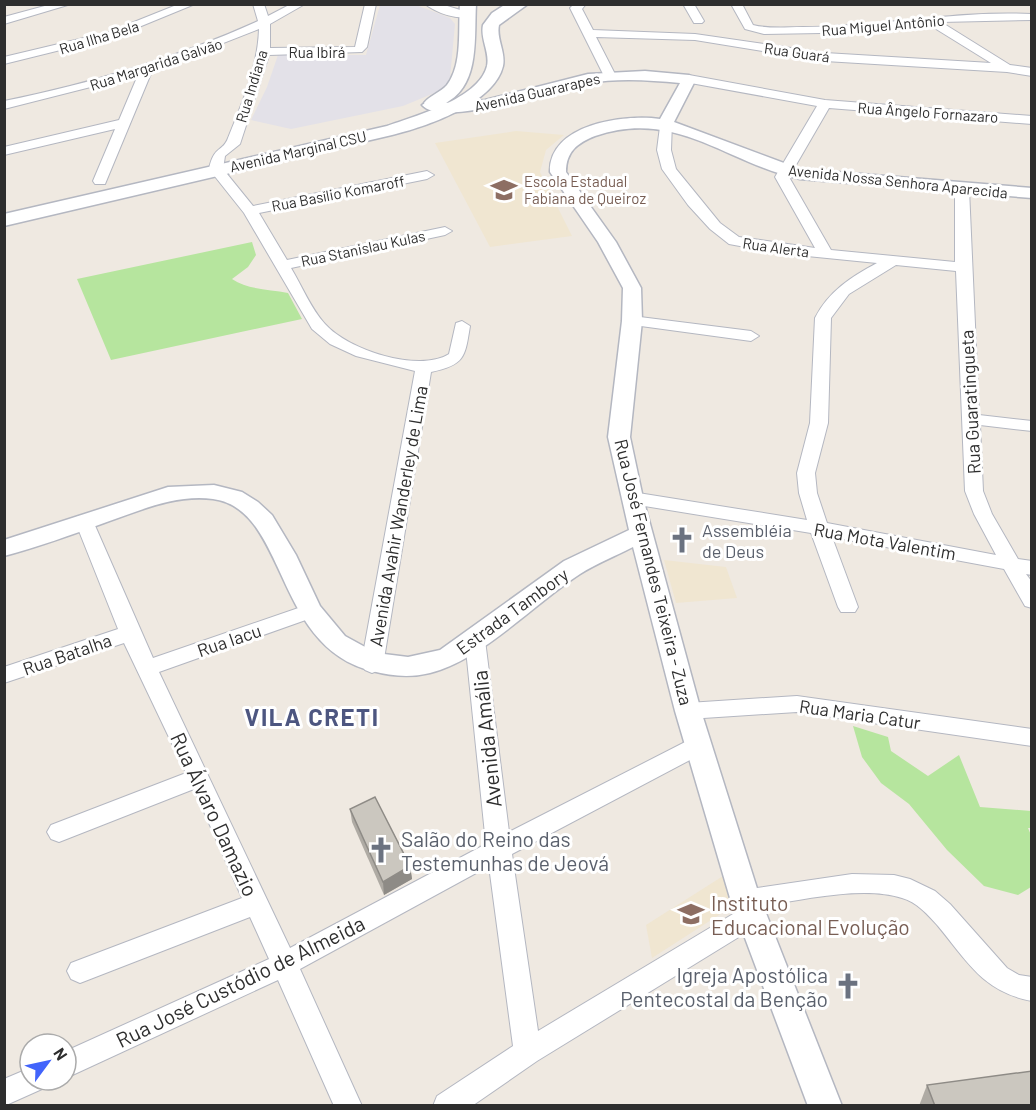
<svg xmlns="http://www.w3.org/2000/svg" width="1036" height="1110" viewBox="0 0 1036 1110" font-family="Barlow,sans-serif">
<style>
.industrial{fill:#e3e1e8}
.education{fill:#f0e6d1}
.green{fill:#b6e59e}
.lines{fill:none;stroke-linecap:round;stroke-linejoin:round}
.minor-casing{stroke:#b4b7c1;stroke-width:2}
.tertiary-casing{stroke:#b4b7c1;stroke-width:3}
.secondary-casing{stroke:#b4b7c1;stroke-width:3}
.minor{fill:#fff;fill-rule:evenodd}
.tertiary{fill:#fff;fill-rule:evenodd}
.secondary{fill:#fff;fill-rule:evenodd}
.wall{fill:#afaba4}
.shaded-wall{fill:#8e8b86}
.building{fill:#cbc7bf;stroke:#8e8b86;stroke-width:1.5}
.labels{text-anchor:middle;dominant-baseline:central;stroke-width:6;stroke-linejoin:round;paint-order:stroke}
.far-street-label{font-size:15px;fill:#2e2e2e;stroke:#fff}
.far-education-label{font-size:15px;fill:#785e54;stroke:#fff;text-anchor:start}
.street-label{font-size:18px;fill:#2e2e2e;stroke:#fff}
.worship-label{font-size:18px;fill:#5b616d;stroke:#fff;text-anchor:start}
.near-street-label{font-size:21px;fill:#2e2e2e;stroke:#fff}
.near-worship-label{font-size:21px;fill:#5b616d;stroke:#fff;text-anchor:start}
.near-education-label{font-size:21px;fill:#785e54;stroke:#fff;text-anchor:start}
.district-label{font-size:24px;font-weight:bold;letter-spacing:1.5px;fill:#4d5680;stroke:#fff}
</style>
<rect width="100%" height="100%" fill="#efe9e1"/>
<polygon class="industrial" points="380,5 416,5 450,18 455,24 450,78 444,89 403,106 291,129 251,120 267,87 278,55 366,55"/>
<g class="education">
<polygon points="516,131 564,135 546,150 540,172 572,236 490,247 435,143"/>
<polygon points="664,560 726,567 737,598 676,603"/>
<polygon points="723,876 736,904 652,958 646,925"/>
</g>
<g class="green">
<path d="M252,242L256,255L248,267L232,279C248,290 269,289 288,293L302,319L111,360L77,279Z"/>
<polygon points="853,726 888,737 891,751 928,776 959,755 980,807 1031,811 1031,828 1028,828 1031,835 1031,887 1018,895 984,886 947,850 909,804 881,783 862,757"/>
</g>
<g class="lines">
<g class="minor-casing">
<g id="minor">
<polygon points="52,4 71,4 4,24 4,17"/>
<polygon points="179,4 195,4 117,36 4,64 4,57 109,32"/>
<path d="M253,4H264L268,16L291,4H305L270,24V48L355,47L365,4H376L367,47L362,52L269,55L240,144L225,156L223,169L253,206L427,171L434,175L427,179L259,213L287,260L445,227L452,231L445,235L291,268C302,286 311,309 325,324C348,350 419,373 449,354L456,323L462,321L470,326C465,357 465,365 431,372L383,665L379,670L372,673L365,670L361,665L415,371L356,356L330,344L312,329L244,213L209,169C214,145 223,152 228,138C242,104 258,66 259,29L152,71L105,184H95L93,181L115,129L4,155V147L119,120L138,75L4,109V101C93,83 176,58 258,21Z"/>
<path d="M425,4H441L473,14C461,23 435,12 425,4Z"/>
<path d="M574,4H586L582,9L593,30L695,34L825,53L991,63L928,24L821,33L764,34L745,29L731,4H742L753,25C769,29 787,27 803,27C880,27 955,10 1032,14V20L941,22L1010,65L1032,68V76L1007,72L825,61L695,40L596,37L616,76L610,80L604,76L570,8Z"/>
<polygon points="683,4 694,4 704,21 702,23 694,23"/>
<path d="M689,75L825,100L1032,116V124L829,108L789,177L831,250L955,262V189L962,185L969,189L979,415L1032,421V431L980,425L983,491L992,514L1018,559L1032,561V575L1026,574L1032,582V608L1025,606L1004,569L832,537L858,607L855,612H841L838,607L811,533L632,504L623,498L632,492L807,520L799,493L797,473L810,423L815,318C829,291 851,277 877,263L777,253L729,244L710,229L688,205L662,169L657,150L661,119H671L672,122L671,150L676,169L720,223L739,237L815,248L775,177L817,106L685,82V76ZM896,265L956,271L965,491L974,514L996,555L827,523L817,493L815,473L828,423L831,318L849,294Z"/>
<polygon points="632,316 751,331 759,336 751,341 626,324 624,321"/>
<path d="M84,515L91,517L93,521L153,658L310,604L317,606L320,611L317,616L159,672L290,948L486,844L465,640L468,635L475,633L482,635L485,640L509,832L691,739L699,736L707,739L710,745L707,751L512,854L538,1031L743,908L736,905L733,898L736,891L852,874L894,875L910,879L935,891L950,904L1007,968L1019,975L1032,977V1001C983,992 967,961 938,926C928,915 917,902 902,898C861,885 798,901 756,907L764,916L760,924L537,1061L472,1106H433L437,1096L513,1046L489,866L300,969L362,1106H334L278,980L66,1078V1051L269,959L250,917L80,983L71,979L67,971L71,963L242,898L194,789L59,842L51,839L47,832L51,825L186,773L124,643L4,683V667L118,629L75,521L77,517Z"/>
<polygon points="797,696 1032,729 1032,746 797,712 688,719 680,717 677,711 680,705 688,703"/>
<polygon points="30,1068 30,1080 46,1080 42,1089 4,1106 4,1079"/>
</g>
</g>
<g class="tertiary-casing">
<path id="tertiary" d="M645,71L689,75L696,79L674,122L800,169L1032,188V198L800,179C726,163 676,108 595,136C577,143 566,152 566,172L616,242L641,288L642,321L630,437L643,498L701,711L760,898L842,1106H808L730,898L675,711L633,547C616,556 597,563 580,574C535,603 482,660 430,673C410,678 391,676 372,671C273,647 288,509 213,499C175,494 139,511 104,523C71,535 38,547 4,556V540L168,487L214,485L242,492L258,502L272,515L296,555L320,606L345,636L376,653L408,657L440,650L564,561L629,530L608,437L622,321L623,288L598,242L550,172C549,124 624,114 660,119L680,83C649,80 618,78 588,83C557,88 443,129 422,105L430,100L449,103L485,100L588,74Z"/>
</g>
<g class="secondary-casing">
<g id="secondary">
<path d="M460,4H476C474,36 480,82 449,101C441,106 436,109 427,107L424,103C430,95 440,93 447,85C463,64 458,29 460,4Z"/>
<path d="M506,4H528L499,25C496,39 506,52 503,66C494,104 425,127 392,135L4,226V214L387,126C415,116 479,99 487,66C490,52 480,39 483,25L492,13Z"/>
</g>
</g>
<use href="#minor" class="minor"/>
<use href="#tertiary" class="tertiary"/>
<use href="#secondary" class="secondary"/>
</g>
<g class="wall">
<polygon points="350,809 410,866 412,879 384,895 352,822"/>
<polygon points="927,1085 1032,1106 919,1106"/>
</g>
<polygon class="shaded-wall" points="410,866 412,879 384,895 383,882"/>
<g class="building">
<polygon points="375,797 410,866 383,882 350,809"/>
<polygon points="1032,1071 1032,1106 935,1106 927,1085"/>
</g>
<defs>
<g id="school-bare" transform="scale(2.07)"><path d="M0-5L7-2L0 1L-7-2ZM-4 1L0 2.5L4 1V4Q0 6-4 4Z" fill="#8d6e63" stroke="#fff" stroke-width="2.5" paint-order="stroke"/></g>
<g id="church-bare" transform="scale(2.07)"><path d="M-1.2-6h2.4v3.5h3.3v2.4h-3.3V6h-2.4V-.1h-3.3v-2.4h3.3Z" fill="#6b7280" stroke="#fff" stroke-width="2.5" paint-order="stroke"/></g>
</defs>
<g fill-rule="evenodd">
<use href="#school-bare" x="504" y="190"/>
<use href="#church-bare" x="682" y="540"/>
<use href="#church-bare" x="381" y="850"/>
<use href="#school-bare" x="691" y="914"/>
<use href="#church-bare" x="848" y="986"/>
</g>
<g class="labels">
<g class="far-street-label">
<text transform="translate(883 25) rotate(-5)">Rua Miguel Antônio</text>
<text transform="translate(99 37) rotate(-17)">Rua Ilha Bela</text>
<text x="317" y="52">Rua Ibirá</text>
<text transform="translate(797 52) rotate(8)">Rua Guará</text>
<text transform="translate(156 64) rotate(-18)">Rua Margarida Galvão</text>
<text transform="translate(251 86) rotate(-73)">Rua Indiana</text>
<text transform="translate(537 92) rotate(-13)">Avenida Guararapes</text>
<text transform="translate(928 112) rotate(4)">Rua Ângelo Fornazaro</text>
<text transform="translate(298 151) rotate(-13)">Avenida Marginal CSU</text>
<text transform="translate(898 181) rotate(6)">Avenida Nossa Senhora Aparecida</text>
<text transform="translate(338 193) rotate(-11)">Rua Basílio Komaroff</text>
<text transform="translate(776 247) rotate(8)">Rua Alerta</text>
<text transform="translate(363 248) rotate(-12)">Rua Stanislau Kulas</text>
</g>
<g class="far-education-label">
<text x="524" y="181">Escola Estadual<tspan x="524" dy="17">Fabiana de Queiroz</tspan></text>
</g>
<g class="street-label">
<text transform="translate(970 402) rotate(-93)">Rua Guaratingueta</text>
<text transform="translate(398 516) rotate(-80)">Avenida Avahir Wanderley de Lima</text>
<text transform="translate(885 541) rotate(10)">Rua Mota Valentim</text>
<text transform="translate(654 572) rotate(76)">Rua José Fernandes Teixeira - Zuza</text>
<text transform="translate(512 611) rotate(-36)">Estrada Tambory</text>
<text transform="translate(229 640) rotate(-19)">Rua Iacu</text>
<text transform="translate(67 654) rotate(-19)">Rua Batalha</text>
<text transform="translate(860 714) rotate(8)">Rua Maria Catur</text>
</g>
<g class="worship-label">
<text x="702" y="530">Assembléia<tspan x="702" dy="21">de Deus</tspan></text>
</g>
<g class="near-street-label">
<text transform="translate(486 739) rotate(-96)">Avenida Amália</text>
<text transform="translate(215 814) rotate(65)">Rua Álvaro Damazio</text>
<text transform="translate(240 981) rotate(-26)">Rua José Custódio de Almeida</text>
</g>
<g class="near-worship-label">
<text x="401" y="838">Salão do Reino das<tspan x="401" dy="24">Testemunhas de Jeová</tspan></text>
<text x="828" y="974" text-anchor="end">Igreja Apostólica<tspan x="828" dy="24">Pentecostal da Benção</tspan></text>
</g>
<g class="near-education-label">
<text x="711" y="902">Instituto<tspan x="711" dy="24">Educacional Evolução</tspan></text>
</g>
<g class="district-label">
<text x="312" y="716">VILA CRETI</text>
</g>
</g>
<rect width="1036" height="1110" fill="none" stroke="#2e2e2e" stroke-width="12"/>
<g transform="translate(48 1062) rotate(57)"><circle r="28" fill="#ffffff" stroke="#ababab" stroke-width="1.5"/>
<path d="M0-4.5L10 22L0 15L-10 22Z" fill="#4264fb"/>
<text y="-9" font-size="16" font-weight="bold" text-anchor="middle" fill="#2e2e2e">N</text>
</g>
</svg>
